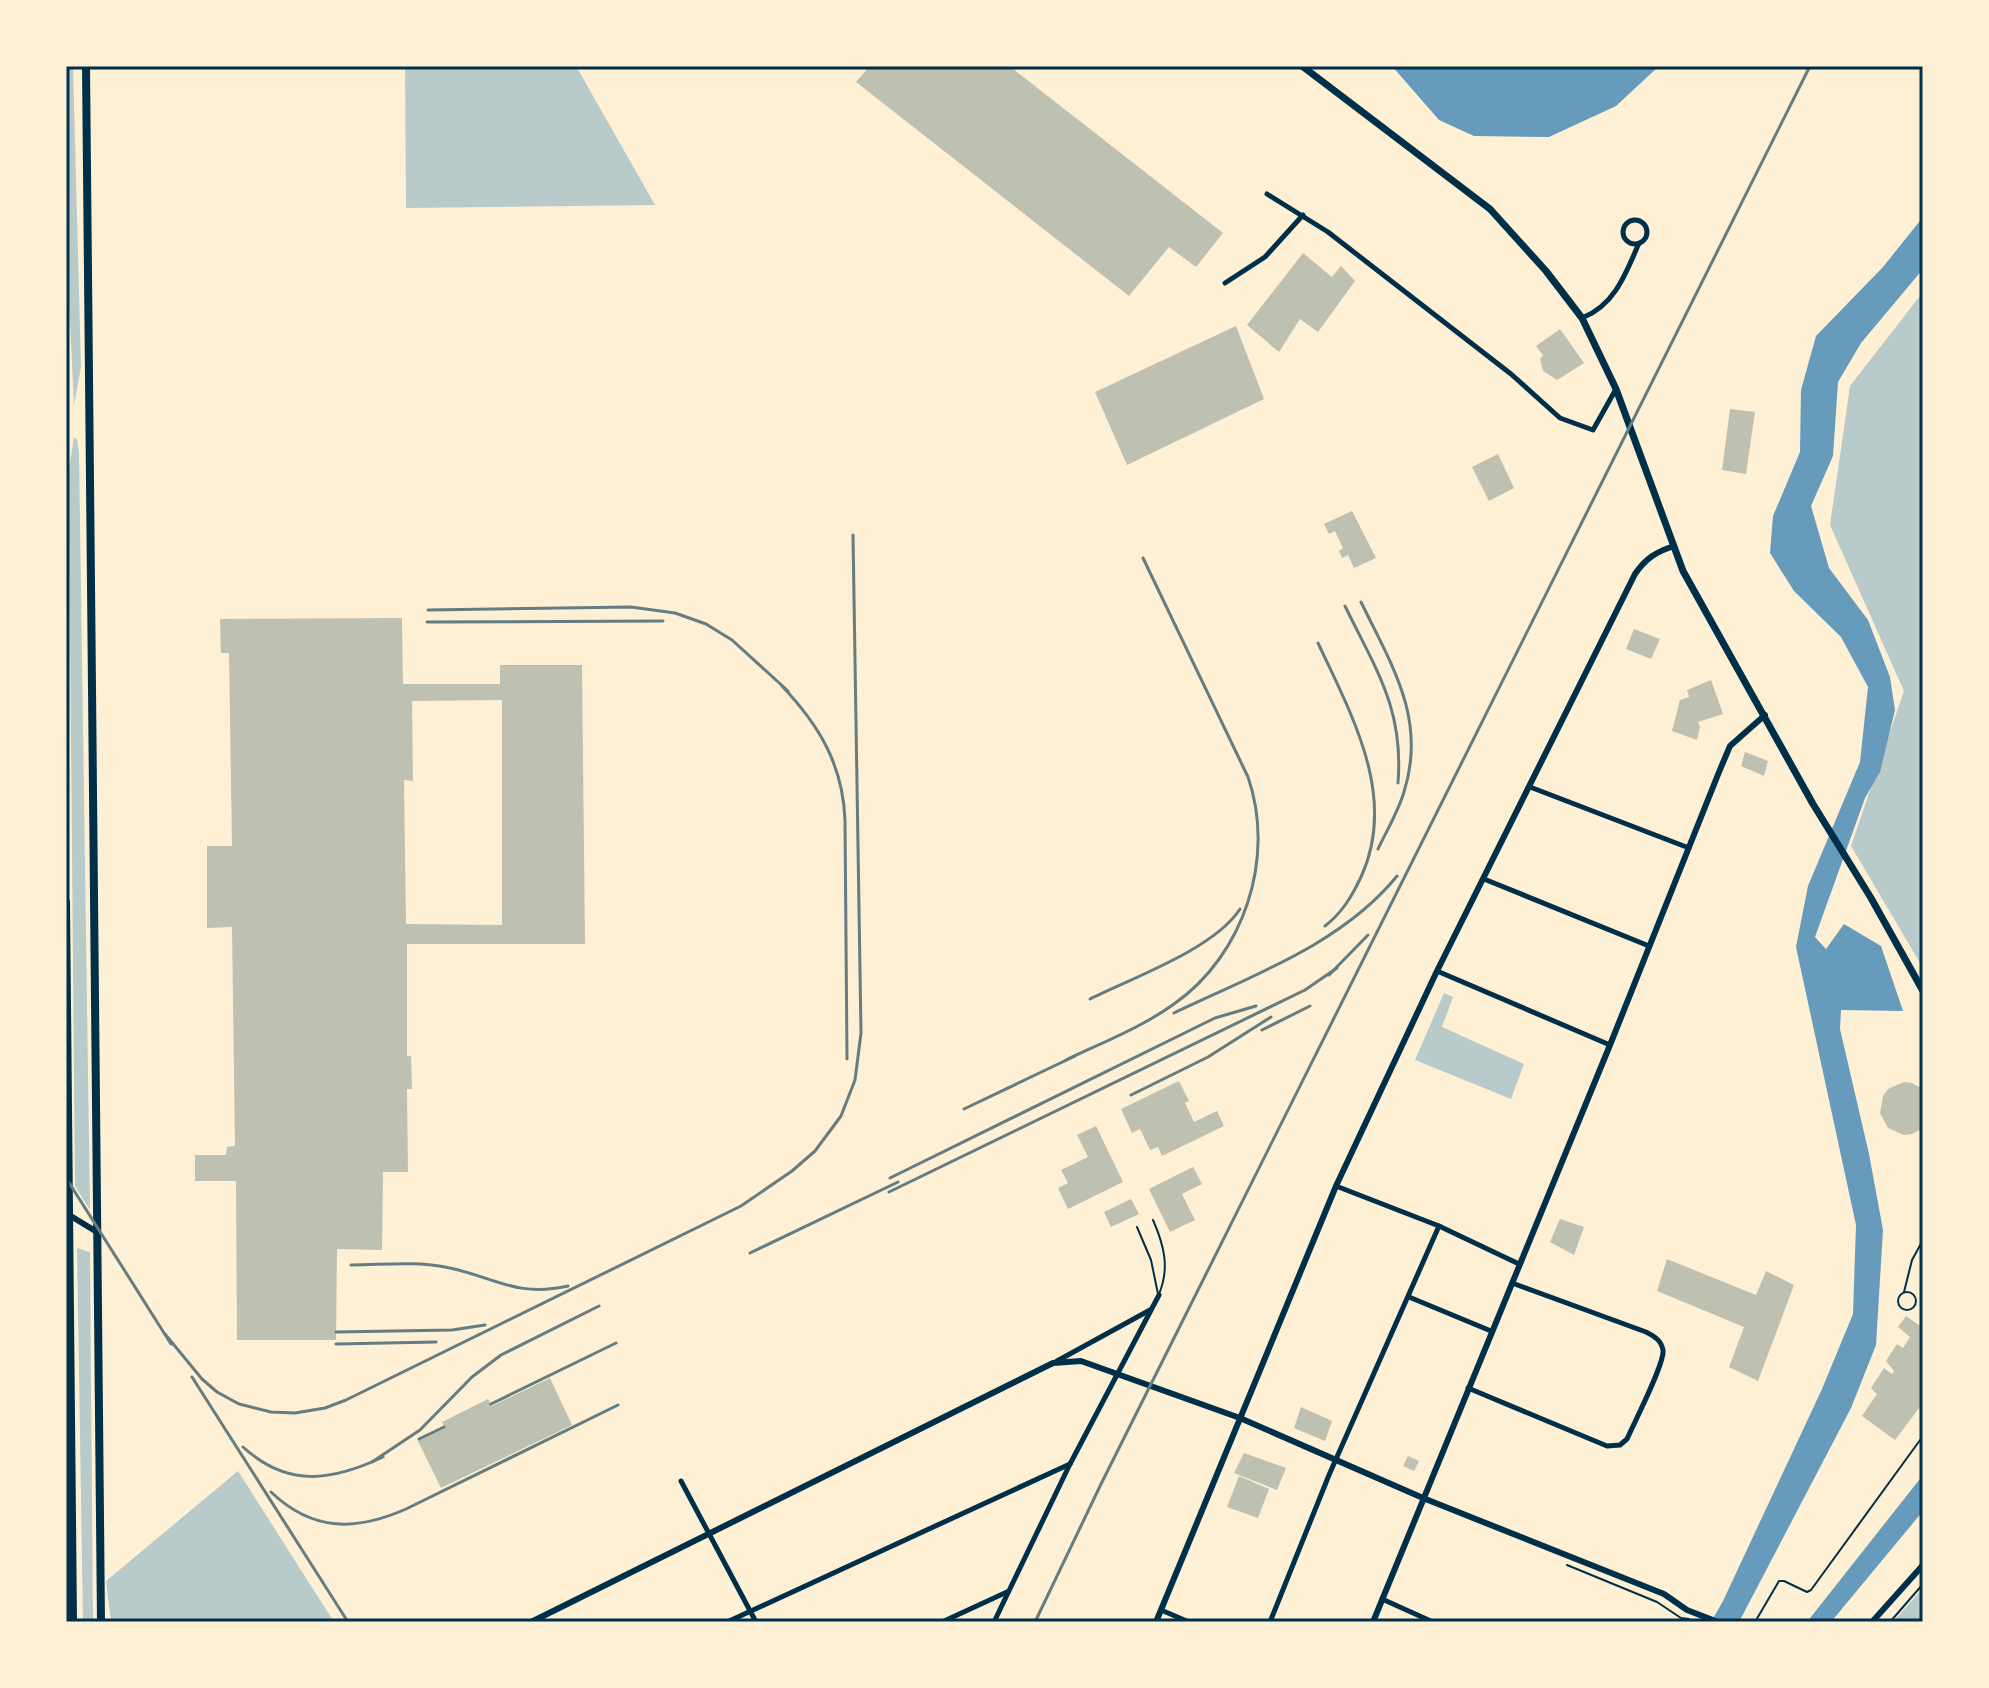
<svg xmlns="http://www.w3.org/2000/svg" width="1989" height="1688" viewBox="0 0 1989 1688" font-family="'IBM Plex Sans',sans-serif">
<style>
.green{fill:#b9caca}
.water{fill:#669bbc}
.building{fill:#bec0b2;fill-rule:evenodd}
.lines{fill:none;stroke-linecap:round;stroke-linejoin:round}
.path{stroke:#003049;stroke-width:2}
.service{stroke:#003049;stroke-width:2}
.minor{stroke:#003049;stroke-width:5}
.tertiary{stroke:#003049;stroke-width:6}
.secondary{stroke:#003049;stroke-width:7}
.trunk{stroke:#003049;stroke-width:8}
.rail{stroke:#657d81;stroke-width:3}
.neatline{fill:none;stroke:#003049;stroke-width:3}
</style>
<rect width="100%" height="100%" fill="#fdf0d5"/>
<g class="green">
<polygon points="66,66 73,66 81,367 74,405 67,260"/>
<polygon points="405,66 576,66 655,205 406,208"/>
<polygon points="1923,292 1923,968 1851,846 1904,691 1830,525 1850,386"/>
<polygon points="74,437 77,440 79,452 90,1210 75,1186 69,521 69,469"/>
<polygon points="1444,993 1453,997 1442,1027 1524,1064 1511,1099 1415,1060"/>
<polygon points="77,1248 90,1252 93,1622 83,1622"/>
<polygon points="238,1471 334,1622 111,1622 106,1581"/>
<polygon points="1923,1588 1923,1622 1893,1622"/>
</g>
<g class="water">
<polygon points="1392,66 1659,66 1616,106 1549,137 1474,136 1439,120"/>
<polygon points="1923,217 1923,269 1861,343 1838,382 1833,456 1811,506 1829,568 1868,620 1890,677 1895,710 1880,772 1865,798 1815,937 1826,949 1844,924 1881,946 1903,1011 1841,1010 1840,1029 1869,1154 1883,1230 1876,1345 1851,1408 1739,1622 1711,1622 1723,1601 1822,1389 1853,1314 1856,1225 1796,947 1808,886 1860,762 1868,687 1841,637 1794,591 1770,553 1773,516 1800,452 1801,390 1816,336 1883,267"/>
<polygon points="1923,1475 1923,1511 1831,1622 1807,1622"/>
</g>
<g class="building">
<polygon points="870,66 1014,66 1012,68 1223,233 1196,267 1169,247 1129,296 856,82"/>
<polygon points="1303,253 1332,277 1341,266 1355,281 1318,332 1300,319 1279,352 1247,325"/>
<polygon points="1236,326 1264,399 1127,465 1095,392"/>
<polygon points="1560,329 1584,363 1557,380 1543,371 1540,359 1543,355 1536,346"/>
<polygon points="1730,409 1755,412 1746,474 1722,470"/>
<polygon points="1498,454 1514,488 1489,501 1472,467"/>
<polygon points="1352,511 1376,558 1354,568 1348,555 1342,558 1339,551 1343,548 1335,531 1329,534 1324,524"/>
<path d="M402,618L403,684H500V665H582L585,944H407V1056H411L412,1089H407L408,1172H383L382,1250L337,1249L336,1340H237L236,1181H195V1155H226L227,1147L235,1146L232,927L207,928V846H232L229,653H221L220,619ZM502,700V925L406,924L404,780L413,781L412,701Z"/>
<polygon points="1634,629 1660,639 1651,659 1626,649"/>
<polygon points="1711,680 1723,714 1698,722 1700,727 1697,740 1672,731 1680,700 1689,697 1687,690"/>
<polygon points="1745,752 1768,761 1764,776 1741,766"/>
<polygon points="1179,1081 1189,1101 1185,1103 1194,1122 1217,1111 1224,1126 1162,1156 1158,1147 1150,1150 1140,1129 1132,1133 1121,1109"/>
<polygon points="1904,1082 1912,1083 1923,1089 1923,1128 1912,1134 1904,1135 1888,1128 1880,1113 1883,1096 1888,1089"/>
<polygon points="1096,1126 1123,1182 1068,1209 1058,1188 1068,1183 1061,1170 1088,1157 1077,1135"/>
<polygon points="1193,1167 1202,1184 1182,1194 1195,1220 1170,1232 1149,1189"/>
<polygon points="1131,1199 1139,1214 1111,1227 1104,1212"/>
<polygon points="1560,1219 1584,1227 1574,1255 1550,1242"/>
<polygon points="1667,1259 1756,1295 1766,1271 1794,1285 1758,1381 1729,1367 1744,1327 1657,1291"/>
<polygon points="1906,1316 1923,1328 1923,1403 1895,1440 1862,1416 1877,1394 1871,1388 1884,1368 1892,1374 1894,1371 1886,1361 1897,1344 1903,1348 1910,1337 1898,1327"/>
<polygon points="550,1378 572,1425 441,1488 418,1441 445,1428 442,1422 488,1399 492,1406"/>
<polygon points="1301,1407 1332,1421 1325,1441 1294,1428"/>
<polygon points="1244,1453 1286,1468 1277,1490 1234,1473"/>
<polygon points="1408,1456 1419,1461 1414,1471 1403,1466"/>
<polygon points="1239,1476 1269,1489 1258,1518 1227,1507"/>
</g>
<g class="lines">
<g class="path">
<polyline points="1567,1565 1657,1602 1681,1618 1689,1619"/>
<polyline points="1890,1622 1923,1584"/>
</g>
<g class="service">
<path d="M1153,1220C1164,1245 1170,1268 1159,1294"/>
<polyline points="1137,1227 1151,1260 1158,1294"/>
<polyline points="1904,1292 1912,1260 1923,1240"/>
<circle cx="1907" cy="1301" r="9"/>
<polyline points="1755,1622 1779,1581 1784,1581 1807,1592 1811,1590 1923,1436"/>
</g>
<g class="minor">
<polyline points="1267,194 1328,232 1511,374 1560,418 1593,430 1616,389"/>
<circle cx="1635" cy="232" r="12"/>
<polyline points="1225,283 1265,257 1303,215"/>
<path d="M1582,318C1615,305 1626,273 1639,243"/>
<polyline points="1530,787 1689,848"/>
<polyline points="1484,879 1649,946"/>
<polyline points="1437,971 1610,1045"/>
<polyline points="1336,1186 1439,1226 1519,1264"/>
<polyline points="1409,1297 1491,1331"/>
<polyline points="1057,1361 1150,1310"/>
<path d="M1468,1388L1607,1446L1620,1445L1627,1439C1634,1423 1665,1363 1663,1350C1661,1340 1654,1336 1646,1332L1512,1283"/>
<polyline points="681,1481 756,1622"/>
<polyline points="1382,1599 1433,1622"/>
<polyline points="1161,1610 1189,1622"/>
<polyline points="727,1622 1070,1464"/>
<polyline points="942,1622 1007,1592"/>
<polyline points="994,1622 1070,1464 1159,1295"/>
<polyline points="1270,1622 1329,1475 1439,1226"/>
</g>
<g class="tertiary">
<polyline points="69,1215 97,1232"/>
<polyline points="531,1622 1053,1363 1081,1361 1240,1418 1423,1498 1664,1594 1687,1610 1718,1622"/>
<path d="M1156,1622L1336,1186L1437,971L1635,574C1646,558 1656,552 1674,546"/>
<polyline points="1373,1622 1610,1045 1719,772 1730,746 1765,715"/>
<polyline points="1872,1622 1923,1565"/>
</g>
<polyline class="secondary" points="1302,66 1490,209 1546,271 1582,318 1616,389 1683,571 1813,804 1871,898 1923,991"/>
<g class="trunk">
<polyline points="86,66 101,1622"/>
<polyline points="66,902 73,1622"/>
</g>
<g class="rail">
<path d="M1361,602C1392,666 1427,719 1404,792C1398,812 1387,830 1378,849"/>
<path d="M1345,606C1376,670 1404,709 1398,783"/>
<polyline points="428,610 631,607 675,613 706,624 732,640 788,691"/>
<polyline points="427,622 663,621"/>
<path d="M1318,643C1352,716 1398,797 1361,877C1352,896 1342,913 1325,926"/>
<path d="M782,686C819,725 843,765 845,820L847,1059"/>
<polyline points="1329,975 1368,935"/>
<path d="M1090,999C1134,977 1214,949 1240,909"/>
<path d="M1174,1013C1251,976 1342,944 1397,876"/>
<polyline points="1262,1030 1310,1006"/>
<path d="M1066,1060C1101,1043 1141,1028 1174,1004C1244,955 1276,858 1248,777L1143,558"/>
<polyline points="1131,1095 1208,1057 1271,1017"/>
<polyline points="964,1109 1075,1056"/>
<polyline points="890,1178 1215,1018 1256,1006"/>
<polyline points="68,1181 171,1344"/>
<polyline points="889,1192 1305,990 1337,968"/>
<polyline points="750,1253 898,1182"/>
<path d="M351,1265C381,1265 415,1261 445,1267C493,1276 515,1298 568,1286"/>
<polyline points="336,1332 452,1330 485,1325"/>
<polyline points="165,1334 202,1379 217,1392 239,1404 271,1412 295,1413 325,1408 346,1400 741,1206 792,1171 815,1151 841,1116 855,1080 861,1033 853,535"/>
<polyline points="336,1344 436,1342"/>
<polyline points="192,1377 348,1622"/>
<polyline points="491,1404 616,1343"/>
<polyline points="419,1439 444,1427"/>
<path d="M243,1447C288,1488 332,1481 383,1457"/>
<polyline points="372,1462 420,1430 472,1377 501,1355 599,1306"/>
<path d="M271,1492C313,1532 356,1531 406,1509L618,1405"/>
<polyline points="1035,1622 1102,1482 1810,66"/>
</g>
</g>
<rect width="1989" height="1688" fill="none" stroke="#fdf0d5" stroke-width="136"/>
<rect x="68" y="68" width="1853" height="1552" class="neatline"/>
</svg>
